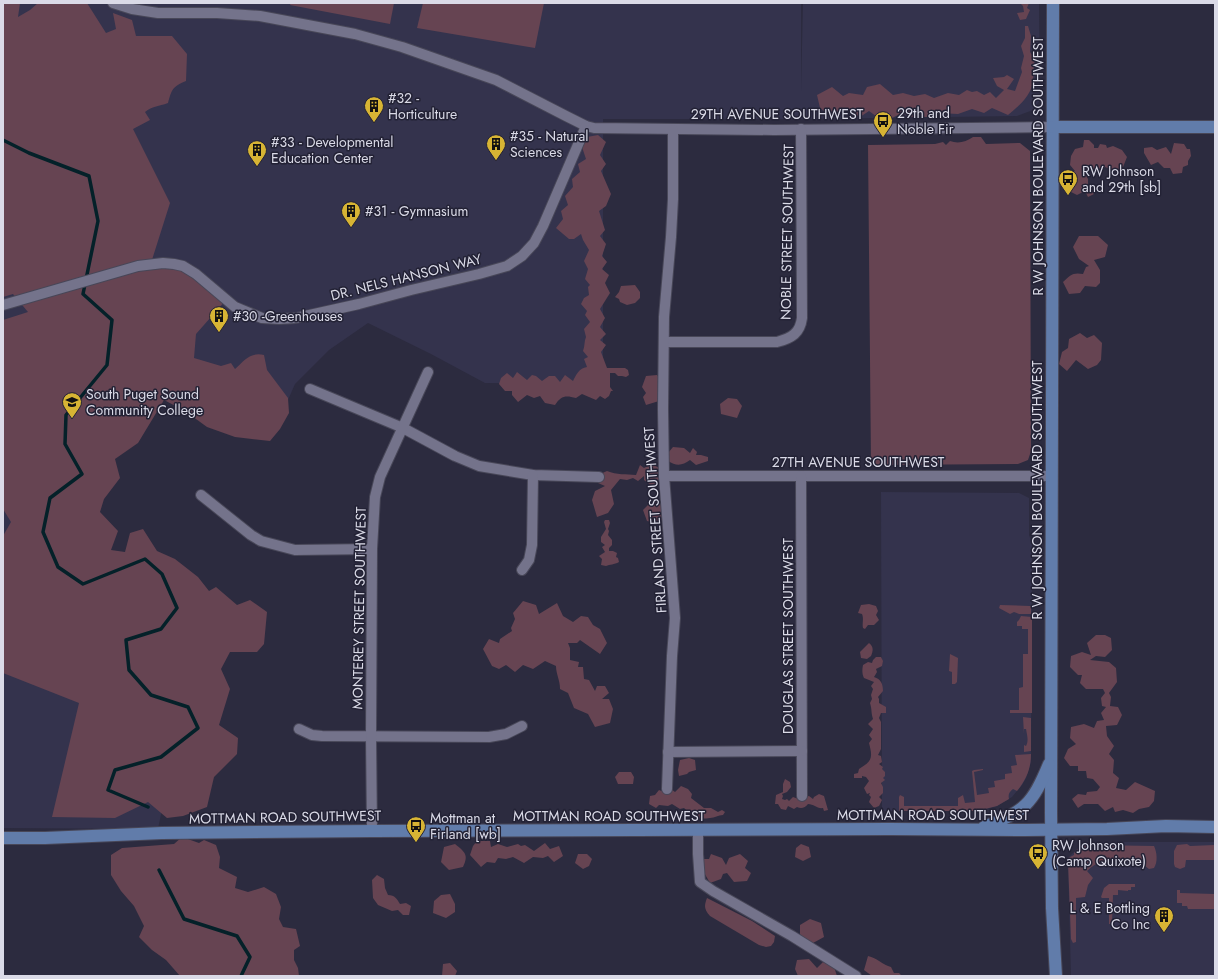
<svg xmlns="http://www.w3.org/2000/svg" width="1218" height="979" viewBox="0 0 1218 979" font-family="Jost,sans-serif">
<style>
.built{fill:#34334d}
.green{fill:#664452}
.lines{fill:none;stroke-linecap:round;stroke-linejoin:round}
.stream{stroke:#042129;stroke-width:3.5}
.street-casing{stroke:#484758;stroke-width:12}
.secondary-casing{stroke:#484758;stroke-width:14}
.street{stroke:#74738b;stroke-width:10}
.secondary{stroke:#617caa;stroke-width:12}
.labels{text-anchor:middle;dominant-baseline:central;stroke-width:3;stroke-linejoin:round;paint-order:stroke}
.poi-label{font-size:14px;fill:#dadae7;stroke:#232235;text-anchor:start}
.street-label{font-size:14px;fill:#dadae7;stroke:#232235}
</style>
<rect width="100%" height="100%" fill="#2c2b3f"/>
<g class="built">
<polygon points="3,3 801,3 801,91 803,3 1039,3 1040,100 1033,110 1017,116 801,119 603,119 603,384 485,383 431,354 368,323 329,350 295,384 270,441 165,390 86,488 92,543 190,672 158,829 3,828"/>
<polygon points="881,492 1019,493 1029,498 1029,535 1032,543 1031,762 1026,778 1022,785 1012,797 997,806 977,811 882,811"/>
<polygon points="1097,842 1215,842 1215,976 1071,976 1068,862 1068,858 1082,844"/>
</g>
<g class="green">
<path d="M3,3H20L18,17L30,10L38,3H87L106,33L116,29L113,13L132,20L136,36H172L187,54L186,81C172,87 172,89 168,103C158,107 154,105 145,112L150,120L133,129L170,203L151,263L174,264L226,300L196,334L194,358L221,366L231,363L235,369C245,360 250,352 264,355L267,370L288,398L289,413L280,429L270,441L235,437L207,427L185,411L164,400L138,443L115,459L120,478L104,499L100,512L118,531L111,550L125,552L130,533L143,529L157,551L175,559L198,577L209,591L216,587L237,605L250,600L267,612L264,644L257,652H230L221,669L230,689L219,725L238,738L237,754L214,777L207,807L183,816L167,818L148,802L115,818L52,817L79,703L3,673V536L11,522L3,509V320L28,312L13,294L3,297Z"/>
<polygon points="291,3 394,3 390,24 290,5"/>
<polygon points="423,3 544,3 535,48 417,28"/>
<polygon points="1020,3 1029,3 1027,8 1030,10 1026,19 1020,20 1017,13 1024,12 1023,6"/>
<path d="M1025,26H1028L1031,36L1030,52L1035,59C1033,69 1034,72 1033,80C1032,95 1019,106 1008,115L992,108L984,113L972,109L958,114L939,113L931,117H912L902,113L884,122L869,111L860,117L845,110L832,117L820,108L817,95L832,87L843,96L849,93L863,95L867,87L880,84L893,95L903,93L914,96L925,94L934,98L948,93L959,95L967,90L972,92L977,91L984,95L990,92L996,98L1004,90L997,86L993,78L1004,77L1007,75L1014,79L1007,89L1015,91L1022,72L1021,68L1024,56L1021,46L1025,38Z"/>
<path d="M598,135L606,142L600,155L606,164L601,171L611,194L606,206L599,211L605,230L600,236L606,244L602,256L607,262L602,269L609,275L605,283L610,293L600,309L605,318L600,327L606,334L600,340L606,345L601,352L607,368H625L628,370L629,375L626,377L622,376H618L615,373H610V387L613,391H611L609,396L605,399L600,396L596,400L582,394L576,398C565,395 561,396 555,405L545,403L540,396L534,398L527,395L518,402L512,395V391H505L499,384L501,378L507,373L513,378L517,372L527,380L532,375L536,376L542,381L549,376H555L560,382L565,375L573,381C576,375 579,368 587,367L584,359L588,357L583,351C585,346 584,341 586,337L584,329L590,322L585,315L587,311L581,304L584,298L589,295L588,287L590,285L585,279L588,269L584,261L589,250L583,240L581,234L574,239H569L556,228L563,219L561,211L568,205L565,196L573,187L572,179L580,172L578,164L586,159L582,147L587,137Z"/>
<path d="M973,137H981L986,144L1020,143L1030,151L1031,451L1028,460L1018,464L871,465L868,145L935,144L943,142L946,145L950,141C958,144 966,142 973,137Z"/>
<polygon points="1084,140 1089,140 1094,145 1094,148 1098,148 1100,144 1106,145 1107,148 1113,146 1122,150 1127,157 1123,167 1115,171 1105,167 1100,171 1093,169 1084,172 1088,179 1088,187 1093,187 1094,194 1088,197 1085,191 1077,195 1069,191 1065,180 1068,173 1075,171 1070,165 1071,156 1075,149 1083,147"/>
<polygon points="1174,143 1184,144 1187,149 1190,149 1191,156 1188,161 1188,165 1183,167 1182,173 1173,174 1170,168 1164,168 1158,162 1151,165 1144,153 1144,148 1152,147 1157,150 1166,147 1171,154"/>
<path d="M1079,236H1098L1108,245L1105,257L1094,260L1100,270V283L1096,287L1085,286L1080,293L1069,294L1063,282C1070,275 1073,272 1083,274L1086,267L1089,266L1079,259L1073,247Z"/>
<polygon points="635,285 640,292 640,298 635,303 627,305 620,302 619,299 615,297 619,292 621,286"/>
<polygon points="1080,333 1087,338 1094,335 1102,343 1101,360 1097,365 1088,369 1076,360 1067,371 1059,364 1062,352 1068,348 1069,339"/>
<polygon points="657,375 660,379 659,401 646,405 643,397 646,393 642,387 646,376"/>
<polygon points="728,398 737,399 742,406 737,418 721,414 720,404"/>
<path d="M673,447L684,448L690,453L693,448L697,452L696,455H701L708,457V461L696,465L690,460C682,466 676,466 668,461V453Z"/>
<path d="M652,464L659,468L661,478L652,486L644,480V476L638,481L633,478L627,480L620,479L611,490L614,504L608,513L597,517L592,500L595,491L605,486L598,483V475L607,471C617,475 626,474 636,475L640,465L644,468Z"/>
<polygon points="652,501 659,501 663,511 662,520 656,523 647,521 643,510"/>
<path d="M605,520H609L610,523L608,529L609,531L608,535L612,540V545L609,548V551H613L617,553L616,557L618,558L619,562C614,565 610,564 606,566L601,565L602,559L599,556L605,552L602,547L605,545L601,542V537L606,529L604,522Z"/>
<path d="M523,601L536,605L539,614L557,603L563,616L573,622L581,616L588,617L593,625L600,629L607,643L600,654L580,640L577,643H568L570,648V660L579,662L578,667H583L584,679L589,680L595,691L597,686H605L609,693L602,699H609L613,709L610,723L595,727L588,714L574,708L568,693L560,689C560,680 556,674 556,666L545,661L533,669L523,665L515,672L506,665L499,669L492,666L483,649L489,639L499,643L500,639L512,631L511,628L515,619L513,613Z"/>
<path d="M869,604L876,606L878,611L876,615L879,620L874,625H868L865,629L863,628C862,623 864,619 862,614L858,613L861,605Z"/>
<polygon points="1000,605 1030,606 1031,606 1031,614 1019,614 1014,612 1010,614 999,608"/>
<polygon points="1021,616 1032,617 1032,713 1010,713 1010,710 1019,710 1019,688 1023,687 1023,654 1028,654 1028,629 1022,629 1022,626 1017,626 1017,622 1019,620"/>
<polygon points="1096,635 1105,635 1111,638 1112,650 1105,657 1096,656 1090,660 1109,662 1116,668 1117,682 1109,693 1111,697 1110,706 1118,707 1122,715 1117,725 1106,726 1107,736 1114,746 1109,754 1114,760 1113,773 1119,778 1116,788 1126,790 1135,782 1155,791 1154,801 1149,807 1139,809 1133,813 1123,810 1115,812 1113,807 1105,811 1098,804 1084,804 1078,808 1072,799 1078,794 1086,795 1087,792 1097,791 1100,787 1093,779 1087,778 1086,771 1078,771 1078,766 1070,766 1064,758 1068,749 1076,744 1070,738 1071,727 1084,724 1094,728 1097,721 1104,720 1101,713 1106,707 1102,706 1101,698 1105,693 1103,689 1086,689 1080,683 1082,675 1078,675 1070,667 1071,656 1082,652 1091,655 1087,643"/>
<path d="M869,643C874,647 873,651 871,656L867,659L861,658L860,652Z"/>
<polygon points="950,654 958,658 957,682 955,684 952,684 952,672 949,671"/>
<path d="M876,657H881L883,661L882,666L876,669L877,672L874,677C881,679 883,684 883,691L878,697L879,699V703L886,707V713H881L879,718L881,722V749L878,755L881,756L882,762L879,764L883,767L882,769L885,772V776L883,778L885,780L881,783L883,787V793L879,797L882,800L879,806L874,808L869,802L871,797L869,795L870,793L867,794L864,788L869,781L866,777L862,776V778H854V774L858,773L859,769C872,761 873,758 869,743L872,739L869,735L873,729L868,724L873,719C871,713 872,709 870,703L872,699L871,695L873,689L871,686L874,682L864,678C862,674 862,670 863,665L868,662L872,663L873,660Z"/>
<path d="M1023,717L1031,718V751L1024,752V745L1026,746C1029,741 1027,735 1026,729H1024V734Z"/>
<path d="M1031,754C1031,769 1026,780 1017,791L1013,789C1009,792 1008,795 1009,799L997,806L977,811H899V797L900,795L904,797V806H958V798L963,795L965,803L975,802L972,771L974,770L983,769V770L974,772L977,795L989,793L988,788L995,787L994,781L1005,779V774L1012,773L1011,766L1017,765L1015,755Z"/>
<polygon points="689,758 695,760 696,770 689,772 687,774 679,776 678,770 680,760"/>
<polygon points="619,772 631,772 634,777 633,784 618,784 615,777"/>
<path d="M785,779L790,782L791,787L787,792L782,794L783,796L782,799L785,800L787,799L789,801L793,797L804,801L805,797L809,796L813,799L814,797L819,794L824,796L828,810L824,811L823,808C817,809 814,804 808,804C805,808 801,809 797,807L794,809L788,806L786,810L781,809L778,804H775L776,795L783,792V784Z"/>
<path d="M681,786L688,789L692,794L691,798L704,808H711L718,812L722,810L725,812L723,815C718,815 715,818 710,818C705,819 701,818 696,819L684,808L680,809L672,804L668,806L659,805L656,808L649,804L650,796L655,795L659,790L664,792L671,789L675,792Z"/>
<polygon points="182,837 199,843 204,840 216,845 220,857 219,868 237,877 235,888 248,892 264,887 276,894 281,907 279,919 283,927 296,929 300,946 294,950 294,960 298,968 299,976 180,976 166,960 152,950 139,937 144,926 134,906 121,891 111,875 111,855 122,848 174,844"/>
<polygon points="477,841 490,841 491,847 498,844 507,847 518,844 521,846 525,845 534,851 545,843 550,849 559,846 563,856 554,862 548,856 543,858 533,857 524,863 513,857 506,859 498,858 495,863 487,862 481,867 470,855 473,846"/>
<path d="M455,844C465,852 469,855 463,867L449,870L441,862L444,847Z"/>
<polygon points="801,844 809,847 811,857 803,861 795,857 796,848"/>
<path d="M1082,844L1085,846V844H1087L1089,847H1092V845L1154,846C1157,852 1158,862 1154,868L1149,869L1145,866L1144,860C1125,860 1101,856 1087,871L1093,878L1088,885L1085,897L1076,898V942L1073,943L1071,939L1068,862V858L1074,855V853Z"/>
<polygon points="1187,844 1190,846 1215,845 1215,860 1186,860 1185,867 1180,869 1175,867 1174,864 1174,851 1177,845"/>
<polygon points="578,854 587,854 592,859 589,866 583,869 575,863"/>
<polygon points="711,854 722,858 726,865 729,858 740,854 748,861 745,868 751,873 747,881 734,882 727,873 723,874 721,879 710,883 702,869 702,859 709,859"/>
<path d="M377,875L384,879L385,888L388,895C395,895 397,899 400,904L406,903L411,906L409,915H403L398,910L392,911L378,905L373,898L372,880Z"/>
<polygon points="1109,884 1135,884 1135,887 1131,887 1131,890 1128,890 1128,891 1118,890 1118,895 1113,895 1112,924 1109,924 1109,898 1102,898 1101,897 1104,888"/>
<polygon points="1177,890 1180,890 1180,893 1215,894 1215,909 1188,909 1187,906 1182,906 1182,903 1177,903"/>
<polygon points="450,894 455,904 455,912 446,918 433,913 434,901 441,895"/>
<path d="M707,898L752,921L775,936L774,942L771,946L766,947L759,945L710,916C704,909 704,906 707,898Z"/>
<polygon points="810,919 821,923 824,937 813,943 804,942 800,934 800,925"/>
<path d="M868,956C877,958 883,965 891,967L894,973H899L902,976H872L864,970Z"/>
<polygon points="809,959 817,968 823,962 834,967 837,976 798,976 795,969 797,960"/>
<polygon points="450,963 457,971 455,976 442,976 443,964"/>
</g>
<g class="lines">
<g class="stream">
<polyline points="3,140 29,153 89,176 98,221 83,294 112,320 107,365 66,415 65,444 82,474 50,498 43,532 58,567 83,584 145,559 162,574 177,608 161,629 126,640 129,670 151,695 188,707 198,728 161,757 115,770 108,790 148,807"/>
<polyline points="159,870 184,919 237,936 250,957 241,976"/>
</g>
<g class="street-casing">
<g id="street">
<polyline points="113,3 132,9 158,13 217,13 260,16 355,34 402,47 496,80 566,116 586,126 594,128 774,130 1053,127"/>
<polyline points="3,305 138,266 163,263 174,264 183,266 196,274 235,307 262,318 279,319 296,318 359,304 411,290 479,274 507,266 522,256 534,243 543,226 586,126"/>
<path d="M664,342H777C792,338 800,333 802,318L801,129"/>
<polyline points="310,389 403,428 455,456 479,466 533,475 599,477"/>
<polyline points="664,476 1052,476"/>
<polyline points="801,476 802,796"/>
<polyline points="201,495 251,535 261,541 295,550 372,549"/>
<polyline points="522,570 529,560 532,545 533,475"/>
<polyline points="299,729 312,735 322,736 489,737 506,734 522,726"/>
<polyline points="668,752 802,751"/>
<polyline points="667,789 672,656 675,618 664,476 663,409 664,317 671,237 673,199 673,130"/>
<polyline points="372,831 371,737 372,549 375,497 380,477 428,372"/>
<polyline points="698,831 698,854 700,882 713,891 792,936 856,976"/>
</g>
</g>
<g class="secondary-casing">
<g id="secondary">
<polyline points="1053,3 1051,813 1052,908 1056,976"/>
<polyline points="1053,127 1215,127"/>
<path d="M984,827C1025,811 1032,805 1049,764"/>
<polyline points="3,838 45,838 162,833 372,831 890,829 1026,830 1107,829 1166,826 1215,827"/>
</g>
</g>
<use href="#street" class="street"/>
<use href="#secondary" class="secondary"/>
</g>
<defs>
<g id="building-pin" transform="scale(1)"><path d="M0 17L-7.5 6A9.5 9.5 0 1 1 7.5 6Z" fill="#d7b434" stroke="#232235"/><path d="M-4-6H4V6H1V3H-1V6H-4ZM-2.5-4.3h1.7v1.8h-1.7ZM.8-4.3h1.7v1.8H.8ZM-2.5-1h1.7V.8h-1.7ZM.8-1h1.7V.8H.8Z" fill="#111"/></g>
<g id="bus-pin" transform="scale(1)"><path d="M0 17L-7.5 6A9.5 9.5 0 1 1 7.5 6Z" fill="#d7b434" stroke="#232235"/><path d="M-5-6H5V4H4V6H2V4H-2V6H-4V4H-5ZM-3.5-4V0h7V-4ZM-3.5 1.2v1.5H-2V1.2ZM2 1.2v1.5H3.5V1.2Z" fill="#111"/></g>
<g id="university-pin" transform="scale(1)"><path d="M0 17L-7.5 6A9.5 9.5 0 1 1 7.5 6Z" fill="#d7b434" stroke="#232235"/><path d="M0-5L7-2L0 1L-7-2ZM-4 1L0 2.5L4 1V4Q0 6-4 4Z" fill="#111"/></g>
</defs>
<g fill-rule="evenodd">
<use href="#building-pin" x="374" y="106"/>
<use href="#bus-pin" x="883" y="121"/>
<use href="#building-pin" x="496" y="144"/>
<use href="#building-pin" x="257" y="150"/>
<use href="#bus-pin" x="1068" y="179"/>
<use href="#building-pin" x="351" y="211"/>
<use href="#building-pin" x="219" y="316"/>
<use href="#university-pin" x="72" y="402"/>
<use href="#bus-pin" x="416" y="826"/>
<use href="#bus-pin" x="1038" y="853"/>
<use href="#building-pin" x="1164" y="916"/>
</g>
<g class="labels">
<g class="poi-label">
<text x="388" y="98">#32 -<tspan x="388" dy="16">Horticulture</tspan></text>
<text x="897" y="113">29th and<tspan x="897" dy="16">Noble Fir</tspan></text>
<text x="510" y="136">#35 - Natural<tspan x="510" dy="16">Sciences</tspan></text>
<text x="271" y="142">#33 - Developmental<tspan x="271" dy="16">Education Center</tspan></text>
<text x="1082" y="171">RW Johnson<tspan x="1082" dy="16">and 29th [sb]</tspan></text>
<text x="365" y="211">#31 - Gymnasium</text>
<text x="233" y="316">#30 -Greenhouses</text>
<text x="86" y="394">South Puget Sound<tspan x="86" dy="16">Community College</tspan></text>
<text x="430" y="818">Mottman at<tspan x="430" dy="16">Firland [wb]</tspan></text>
<text x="1052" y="845">RW Johnson<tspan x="1052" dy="16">(Camp Quixote)</tspan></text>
<text x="1150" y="908" text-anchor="end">L &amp; E Bottling<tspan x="1150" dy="16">Co Inc</tspan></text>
</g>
<g class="street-label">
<text x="777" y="114">29TH AVENUE SOUTHWEST</text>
<text transform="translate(1038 166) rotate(-90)">R W JOHNSON BOULEVARD SOUTHWEST</text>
<text transform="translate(787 232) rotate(-89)">NOBLE STREET SOUTHWEST</text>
<text transform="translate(406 277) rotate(-14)">DR. NELS HANSON WAY</text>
<text x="858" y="462">27TH AVENUE SOUTHWEST</text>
<text transform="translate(1037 490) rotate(-90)">R W JOHNSON BOULEVARD SOUTHWEST</text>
<text transform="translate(655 520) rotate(-94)">FIRLAND STREET SOUTHWEST</text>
<text transform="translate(359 608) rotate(-89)">MONTEREY STREET SOUTHWEST</text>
<text transform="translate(788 636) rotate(-90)">DOUGLAS STREET SOUTHWEST</text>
<text x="933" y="815">MOTTMAN ROAD SOUTHWEST</text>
<text x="609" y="816">MOTTMAN ROAD SOUTHWEST</text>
<text transform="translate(285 817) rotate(-1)">MOTTMAN ROAD SOUTHWEST</text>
</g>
</g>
<rect width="1218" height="979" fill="none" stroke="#dadae7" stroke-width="8"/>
</svg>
